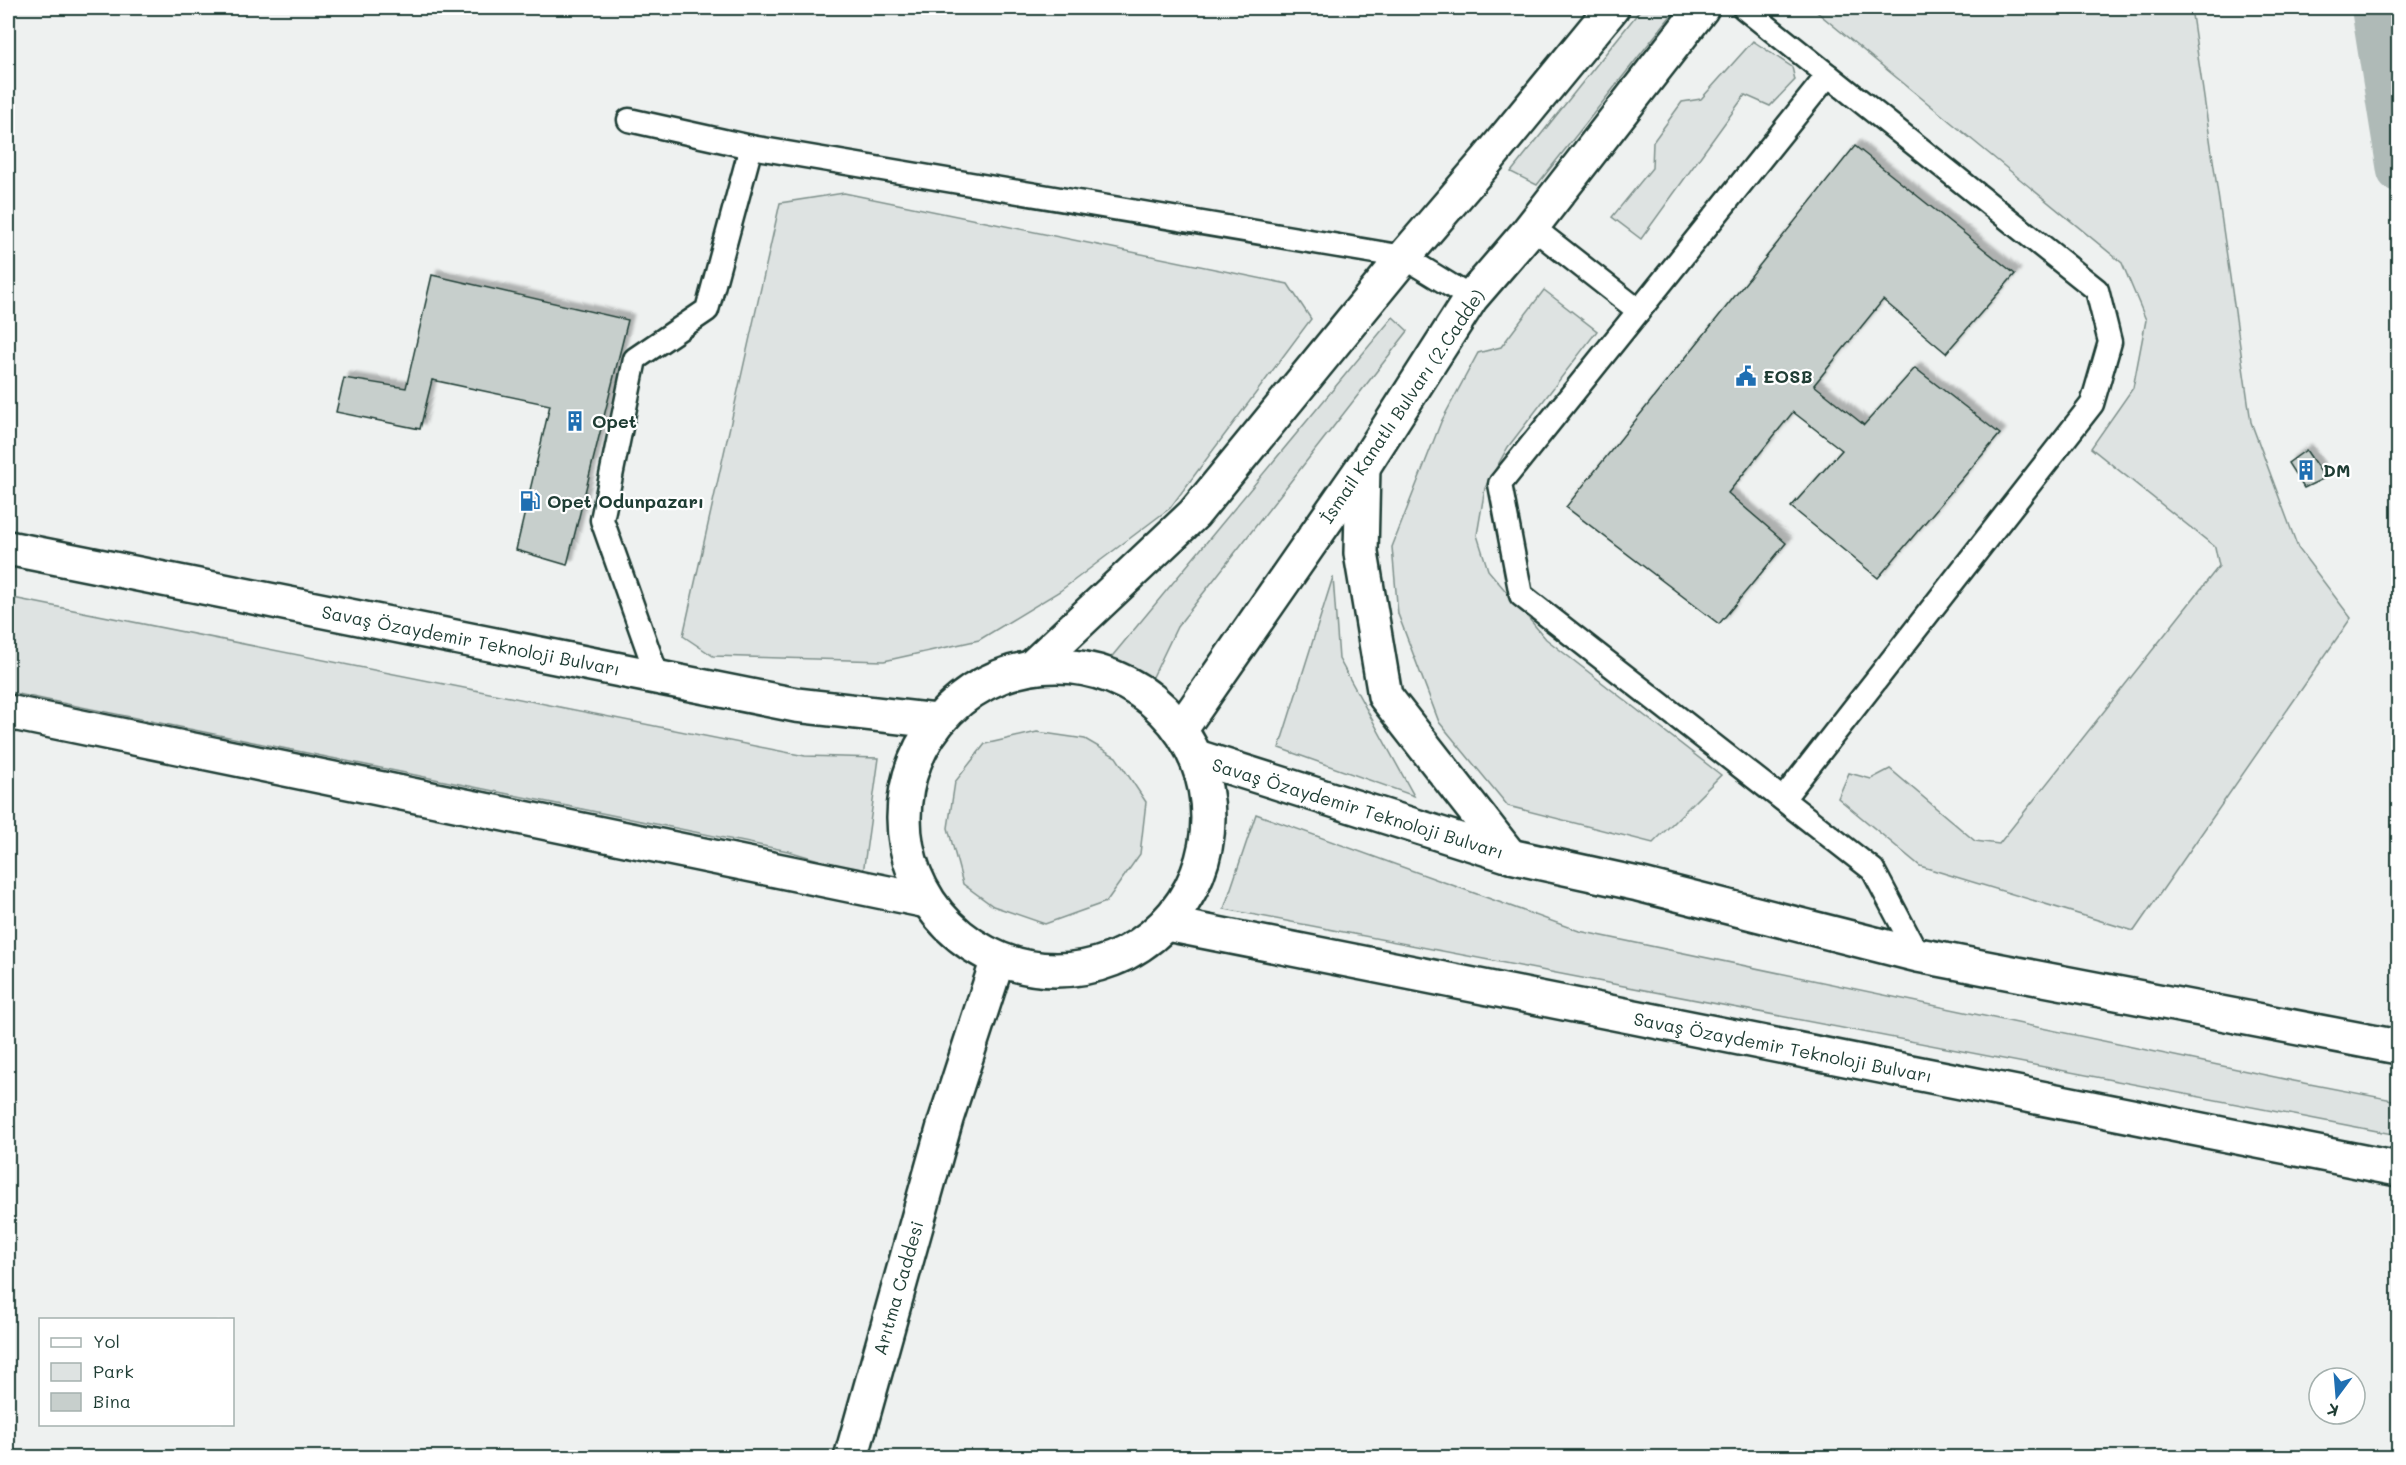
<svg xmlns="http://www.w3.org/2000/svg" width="2406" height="1465" viewBox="0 0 2406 1465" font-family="Mali,sans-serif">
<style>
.built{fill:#eef1f0;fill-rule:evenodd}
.green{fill:#dee3e2;stroke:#7e908b;stroke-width:1.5}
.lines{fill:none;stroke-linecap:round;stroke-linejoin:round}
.canal{stroke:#afbab7;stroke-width:42}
.building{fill:#c7cfcc;stroke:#1f3d34;stroke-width:1.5;filter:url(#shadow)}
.lane-casing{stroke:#1f3d34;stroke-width:27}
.street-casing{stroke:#1f3d34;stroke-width:38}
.lane{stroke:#fff;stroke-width:22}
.street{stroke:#fff;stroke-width:33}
.labels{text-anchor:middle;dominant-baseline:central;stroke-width:4.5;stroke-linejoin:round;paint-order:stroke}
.poi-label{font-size:18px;font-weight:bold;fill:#1f3d34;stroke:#fff;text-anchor:start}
.street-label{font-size:18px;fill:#1f3d34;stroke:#fff}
</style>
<defs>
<filter id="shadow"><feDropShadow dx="5.5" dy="-5.5" stdDeviation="1.5" flood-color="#0004"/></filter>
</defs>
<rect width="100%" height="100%" fill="#fff"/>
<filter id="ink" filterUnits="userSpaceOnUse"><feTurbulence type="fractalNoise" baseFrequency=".0167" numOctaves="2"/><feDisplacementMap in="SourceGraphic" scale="12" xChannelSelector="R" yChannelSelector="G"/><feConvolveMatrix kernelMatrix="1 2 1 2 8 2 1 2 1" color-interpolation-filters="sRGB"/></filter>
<g filter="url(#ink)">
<path class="built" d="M8,8H2398V1457H8ZM40,1320H232V1424H40ZM2319,1378H2355V1414H2319Z"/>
<g class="green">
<polygon points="1642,8 1677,8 1537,185 1511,172"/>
<polygon points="1812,8 2191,8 2251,422 2298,548 2351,618 2134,931 1920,866 1838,798 1849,773 1871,779 1890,769 1975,841 1999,844 2219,566 2215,547 2091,448 2133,388 2146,320 2122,263"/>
<polygon points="1753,41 1792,67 1795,80 1770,106 1745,95 1641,239 1612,217 1652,168 1653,142 1682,102 1701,99"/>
<polygon points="844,193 1288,284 1311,319 1170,508 1060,591 979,640 884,661 713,656 683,636 780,203"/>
<polygon points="1544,290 1597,331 1508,447 1485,488 1477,535 1488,570 1546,639 1721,775 1653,843 1508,806 1439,722 1398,614 1392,547 1441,422 1478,353 1501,347"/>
<polygon points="1393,317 1408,331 1177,627 1151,681 1099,672"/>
<polygon points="1333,577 1339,659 1414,796 1279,748"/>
<polygon points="8,597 805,756 879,758 863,873 788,851 8,692"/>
<polygon points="1037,732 1085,739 1116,757 1146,802 1140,854 1106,902 1045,924 993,906 963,884 948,828 955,782 985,744"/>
<polygon points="1256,814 1579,931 2294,1081 2398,1101 2398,1135 1224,909"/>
</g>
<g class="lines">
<polyline class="canal" points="2372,8 2398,171"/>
</g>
<g class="building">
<polygon points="1855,146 2015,274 1946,353 1883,300 1814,385 1864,425 1915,368 2000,434 1878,578 1791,507 1842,450 1793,412 1728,493 1786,543 1719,624 1566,507"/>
<polygon points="432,275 628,320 567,565 516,550 550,405 432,380 420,429 336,412 344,378 406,388"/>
<polygon points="2306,450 2325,478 2304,488 2288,463"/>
</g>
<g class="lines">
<g class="lane-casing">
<g id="lane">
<polyline points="1744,8 1828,75 1500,484 1521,595 1873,870 1918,955"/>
<polyline points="629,120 751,147 1404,257 1471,298"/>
<polyline points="1532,227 1639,311"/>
<polyline points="658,678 602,520 635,359 707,310 751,147"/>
<polyline points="1783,799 2092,404 2110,342 2097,290 1828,75"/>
</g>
</g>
<g class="street-casing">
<g id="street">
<polyline points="1363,467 1361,553 1385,696 1510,856"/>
<polyline points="8,548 796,705 936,721"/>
<circle cx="1056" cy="818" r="152"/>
<polyline points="1032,667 1194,514 1404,257 1488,159 1612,8"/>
<polyline points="8,712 927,901"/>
<polyline points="1181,729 1363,467 1471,298 1527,233 1702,8"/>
<polyline points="1197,757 1510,856 1638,884 1918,955 2398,1047"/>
<polyline points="1167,924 2398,1169"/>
<polyline points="851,1458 946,1119 998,959"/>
</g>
</g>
<use href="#lane" class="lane"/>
<use href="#street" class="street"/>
</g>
</g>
<defs>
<g id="civic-bare" transform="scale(1.62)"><path d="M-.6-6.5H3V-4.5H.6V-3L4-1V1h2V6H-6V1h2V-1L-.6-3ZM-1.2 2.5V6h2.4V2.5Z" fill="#1f6fb2" stroke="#fff" stroke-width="2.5" paint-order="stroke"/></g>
<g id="building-bare" transform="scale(1.62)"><path d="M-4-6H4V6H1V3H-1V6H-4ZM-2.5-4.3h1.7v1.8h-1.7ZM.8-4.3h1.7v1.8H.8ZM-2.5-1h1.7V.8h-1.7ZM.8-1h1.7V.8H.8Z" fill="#1f6fb2" stroke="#fff" stroke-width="2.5" paint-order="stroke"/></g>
<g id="fuel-bare" transform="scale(1.62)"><path d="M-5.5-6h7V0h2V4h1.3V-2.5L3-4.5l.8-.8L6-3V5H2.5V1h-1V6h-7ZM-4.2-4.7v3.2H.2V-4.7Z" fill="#1f6fb2" stroke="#fff" stroke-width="2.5" paint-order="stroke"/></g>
</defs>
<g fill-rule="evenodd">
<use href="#civic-bare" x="1746" y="376"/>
<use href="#building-bare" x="575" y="421"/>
<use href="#building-bare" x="2306" y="470"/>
<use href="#fuel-bare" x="530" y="501"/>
</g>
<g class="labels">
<g class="poi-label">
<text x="1763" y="376">EOSB</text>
<text x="592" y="421">Opet</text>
<text x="2323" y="470">DM</text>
<text x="547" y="501">Opet Odunpazarı</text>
</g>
<g class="street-label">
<text transform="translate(1402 406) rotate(-56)">İsmail Kanatlı Bulvarı (2.Cadde)</text>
<text transform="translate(471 640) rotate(11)">Savaş Özaydemir Teknoloji Bulvarı</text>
<text transform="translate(1358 808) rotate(17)">Savaş Özaydemir Teknoloji Bulvarı</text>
<text transform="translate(1783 1047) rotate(11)">Savaş Özaydemir Teknoloji Bulvarı</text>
<text transform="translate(898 1288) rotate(-74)">Arıtma Caddesi</text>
</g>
</g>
<rect width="2406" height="1465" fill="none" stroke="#fff" stroke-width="30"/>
<rect x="15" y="15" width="2376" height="1435" fill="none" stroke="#1f3d34" stroke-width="2" filter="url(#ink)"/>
<rect x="39" y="1318" width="195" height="108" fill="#ffffff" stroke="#a5b1ae" stroke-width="1.5"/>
<rect x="51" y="1338" width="30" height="9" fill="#ffffff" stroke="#a5b1ae" stroke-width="1.5"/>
<text x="93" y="1348" font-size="18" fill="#1f3d34">Yol</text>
<rect x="51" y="1363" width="30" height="18" fill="#dee3e2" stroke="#a5b1ae" stroke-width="1.5"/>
<text x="93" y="1378" font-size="18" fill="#1f3d34">Park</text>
<rect x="51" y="1393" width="30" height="18" fill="#c7cfcc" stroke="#a5b1ae" stroke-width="1.5"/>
<text x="93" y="1408" font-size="18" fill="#1f3d34">Bina</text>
<g transform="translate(2337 1396) rotate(196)"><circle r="28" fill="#ffffff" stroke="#a5b1ae" stroke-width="1.5"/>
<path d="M0-4.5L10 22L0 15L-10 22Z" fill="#1f6fb2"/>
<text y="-9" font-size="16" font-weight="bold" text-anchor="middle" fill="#1f3d34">K</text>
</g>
</svg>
